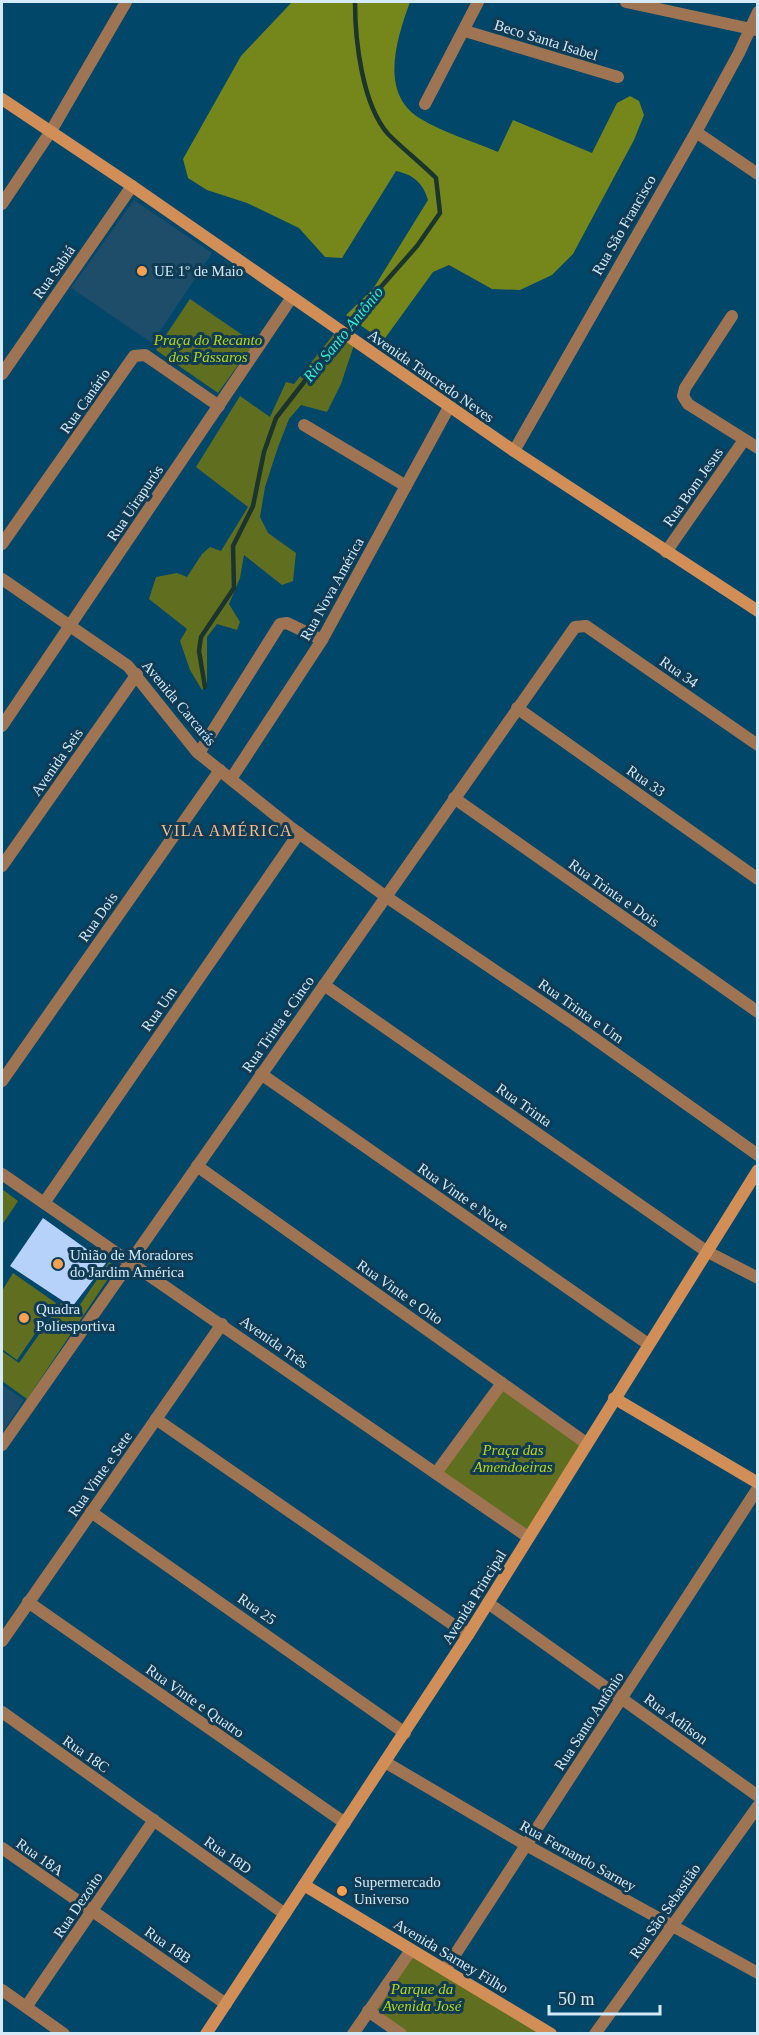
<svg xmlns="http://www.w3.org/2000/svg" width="759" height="2035" viewBox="0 0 759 2035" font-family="Georgia,serif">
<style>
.built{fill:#1e4d69}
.green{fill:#606e20}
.forest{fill:#75861a}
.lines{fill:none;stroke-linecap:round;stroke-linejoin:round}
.stream{stroke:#1b342e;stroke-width:4.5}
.building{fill:#b7d2fa}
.street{stroke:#9f7452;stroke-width:12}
.secondary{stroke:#d28e57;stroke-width:12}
.poi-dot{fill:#fb9f50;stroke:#103b54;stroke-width:2}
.labels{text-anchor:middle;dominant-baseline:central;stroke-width:6;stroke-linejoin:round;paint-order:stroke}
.street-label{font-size:15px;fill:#d4eaf9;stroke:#103b54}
.poi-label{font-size:15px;fill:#d4eaf9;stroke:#103b54;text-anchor:start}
.park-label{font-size:15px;font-style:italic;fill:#bad512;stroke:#103b54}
.water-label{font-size:16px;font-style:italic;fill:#2af2d4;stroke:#103b54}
.neighbourhood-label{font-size:16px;letter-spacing:1.5px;fill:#fdbc89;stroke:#103b54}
</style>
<rect width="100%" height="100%" fill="#004769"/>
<g class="built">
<polygon points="134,200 212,253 152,343 71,288"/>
<polygon points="2,1385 24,1400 2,1433"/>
</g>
<g class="green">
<polygon points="190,299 254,343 218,393 156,350"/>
<polygon points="334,334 354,345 341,384 327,412 301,405 289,419 278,447 265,487 260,517 268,533 296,553 293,581 282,585 244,555 240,578 229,604 240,622 237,630 217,624 207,637 207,682 202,690 190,670 180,641 187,629 149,599 156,577 177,573 187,577 202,554 210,547 221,551 248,507 196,467 240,396 270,417 286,382 294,384"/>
<polygon points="2,1189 18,1201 2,1225"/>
<polygon points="109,1262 116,1267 27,1399 2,1381 2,1351 19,1363 61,1303 75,1312"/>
<polygon points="13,1273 56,1303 17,1360 2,1349 2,1291"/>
<polygon points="502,1385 585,1443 528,1535 439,1473"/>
<polygon points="411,1952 554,2033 395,2033 368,2014"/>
</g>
<path class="forest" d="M292,2H410C397,38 378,94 421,119C444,133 473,141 498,152L513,120L592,153L617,103L630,96L639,101L644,115L634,140L573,254L552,275L520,290L492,289L449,265L433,272L383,341L346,315L373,289L428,200C423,183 414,175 396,171L342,258L325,257L299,228L247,203L207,190L188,178L183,159L241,56Z"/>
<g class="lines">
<path class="stream" d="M205,687L199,651L201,637L234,588L233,546L253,506L264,452L276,418L357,314L417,246L440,213L436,178C421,163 403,149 388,134C362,104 355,40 355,2"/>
</g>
<polygon class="building" points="43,1218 106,1263 72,1307 10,1266"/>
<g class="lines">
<g class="street">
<polyline points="626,2 756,30"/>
<polyline points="465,31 618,77"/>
<polyline points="425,104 478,2"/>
<polyline points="696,132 758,174"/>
<polyline points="2,204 51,131 126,2"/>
<polyline points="732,316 685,388 683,396 688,404 758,448"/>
<polyline points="2,374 132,186"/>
<polyline points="304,425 406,486"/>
<polyline points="514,451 696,132 739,53 758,12"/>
<polyline points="2,544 134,356 145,355 219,406"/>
<polyline points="666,552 744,440"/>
<polyline points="2,579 128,666 197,752 289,826 385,896 574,1024 758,1155"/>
<polyline points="517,708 758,879"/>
<polyline points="2,726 292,297"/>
<polyline points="199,753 280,624 287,623 322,640"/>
<polyline points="231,779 322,640 449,407"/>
<polyline points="454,798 758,1012"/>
<polyline points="2,866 137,674"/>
<polyline points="324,985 706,1251 758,1278"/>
<polyline points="261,1074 648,1344"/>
<polyline points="2,1081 220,770"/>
<polyline points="197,1166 586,1443"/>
<polyline points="2,1174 528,1537"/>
<polyline points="44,1203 299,833"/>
<polyline points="156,1419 468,1635"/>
<polyline points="2,1445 575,627 586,626 758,745"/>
<polyline points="436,1473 502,1383"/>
<polyline points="91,1512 405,1733"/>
<polyline points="28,1602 345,1823"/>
<polyline points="488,1603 758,1796"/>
<polyline points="2,1641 222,1324"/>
<polyline points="2,1712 285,1914"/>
<polyline points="385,1762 526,1845 758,1973"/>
<polyline points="2,1848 226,2004"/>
<polyline points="445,1970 758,1488"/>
<polyline points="2,1990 64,2034"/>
<polyline points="26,2007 154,1820"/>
<polyline points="368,2011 401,2034"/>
<polyline points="353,2034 411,1950"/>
<polyline points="595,2034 758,1806"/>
</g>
<g class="secondary">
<polyline points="2,99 132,186 514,451 758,611"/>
<polyline points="614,1398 758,1483"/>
<polyline points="304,1885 551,2034"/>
<polyline points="206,2034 468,1635 758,1170"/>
</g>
</g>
<g class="poi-dot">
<circle cx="142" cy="271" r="6"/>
<circle cx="58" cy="1264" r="6"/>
<circle cx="24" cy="1318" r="6"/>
<circle cx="342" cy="1891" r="6"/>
</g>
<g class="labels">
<g class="street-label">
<text transform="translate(546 40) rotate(17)">Beco Santa Isabel</text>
<text transform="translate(624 225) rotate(-60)">Rua São Francisco</text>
<text transform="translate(54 272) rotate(-55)">Rua Sabiá</text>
<text transform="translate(431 376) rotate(35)">Avenida Tancredo Neves</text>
<text transform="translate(85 401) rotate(-55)">Rua Canário</text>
<text transform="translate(693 487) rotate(-55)">Rua Bom Jesus</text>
<text transform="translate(135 503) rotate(-56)">Rua Uirapurύs</text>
<text transform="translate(332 589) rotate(-61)">Rua Nova América</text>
<text transform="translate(679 672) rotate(35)">Rua 34</text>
<text transform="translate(179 703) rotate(50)">Avenida Carcarás</text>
<text transform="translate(57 762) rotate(-55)">Avenida Seis</text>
<text transform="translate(646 781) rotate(35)">Rua 33</text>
<text transform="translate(614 893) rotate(35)">Rua Trinta e Dois</text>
<text transform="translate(98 917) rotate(-55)">Rua Dois</text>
<text transform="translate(159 1009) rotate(-55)">Rua Um</text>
<text transform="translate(581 1011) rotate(35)">Rua Trinta e Um</text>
<text transform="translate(278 1024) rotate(-55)">Rua Trinta e Cinco</text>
<text transform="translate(524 1105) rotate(35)">Rua Trinta</text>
<text transform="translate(463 1197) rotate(35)">Rua Vinte e Nove</text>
<text transform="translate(400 1292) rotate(35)">Rua Vinte e Oito</text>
<text transform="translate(274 1342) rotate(35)">Avenida Três</text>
<text transform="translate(100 1474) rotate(-55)">Rua Vinte e Sete</text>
<text transform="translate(474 1597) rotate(-58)">Avenida Principal</text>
<text transform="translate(257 1609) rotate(35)">Rua 25</text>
<text transform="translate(195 1701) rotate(35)">Rua Vinte e Quatro</text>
<text transform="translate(676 1719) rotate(36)">Rua Adílson</text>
<text transform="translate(589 1721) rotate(-57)">Rua Santo Antônio</text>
<text transform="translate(86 1754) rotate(35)">Rua 18C</text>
<text transform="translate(228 1855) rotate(35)">Rua 18D</text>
<text transform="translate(578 1856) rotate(29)">Rua Fernando Sarney</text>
<text transform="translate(40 1857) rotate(35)">Rua 18A</text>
<text transform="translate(78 1905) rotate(-56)">Rua Dezoito</text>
<text transform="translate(665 1911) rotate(-55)">Rua São Sebastião</text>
<text transform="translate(168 1945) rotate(35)">Rua 18B</text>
<text transform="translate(451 1956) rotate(31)">Avenida Sarney Filho</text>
</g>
<g class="poi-label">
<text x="154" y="271">UE 1º de Maio</text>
<text x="70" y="1255">União de Moradores<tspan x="70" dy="17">do Jardim América</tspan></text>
<text x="36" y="1309">Quadra<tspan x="36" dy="17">Poliesportiva</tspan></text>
<text x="354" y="1882">Supermercado<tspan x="354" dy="17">Universo</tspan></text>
</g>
<g class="park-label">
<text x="208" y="340">Praça do Recanto<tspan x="208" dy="17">dos Pássaros</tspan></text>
<text x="513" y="1450">Praça das<tspan x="513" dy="17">Amendoeiras</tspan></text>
<text x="422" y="1989">Parque da<tspan x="422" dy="17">Avenida José</tspan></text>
</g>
<g class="water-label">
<text transform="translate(343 334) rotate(-51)">Rio Santo Antônio</text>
</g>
<g class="neighbourhood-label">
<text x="227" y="830">VILA AMÉRICA</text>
</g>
</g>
<rect width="759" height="2035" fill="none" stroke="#d4eaf9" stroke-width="6"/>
<path d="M549 2005v9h111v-9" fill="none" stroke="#d4eaf9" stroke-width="3"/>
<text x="558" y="2005" font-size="18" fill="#d4eaf9" stroke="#103b54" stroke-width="4.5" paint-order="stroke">50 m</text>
</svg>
